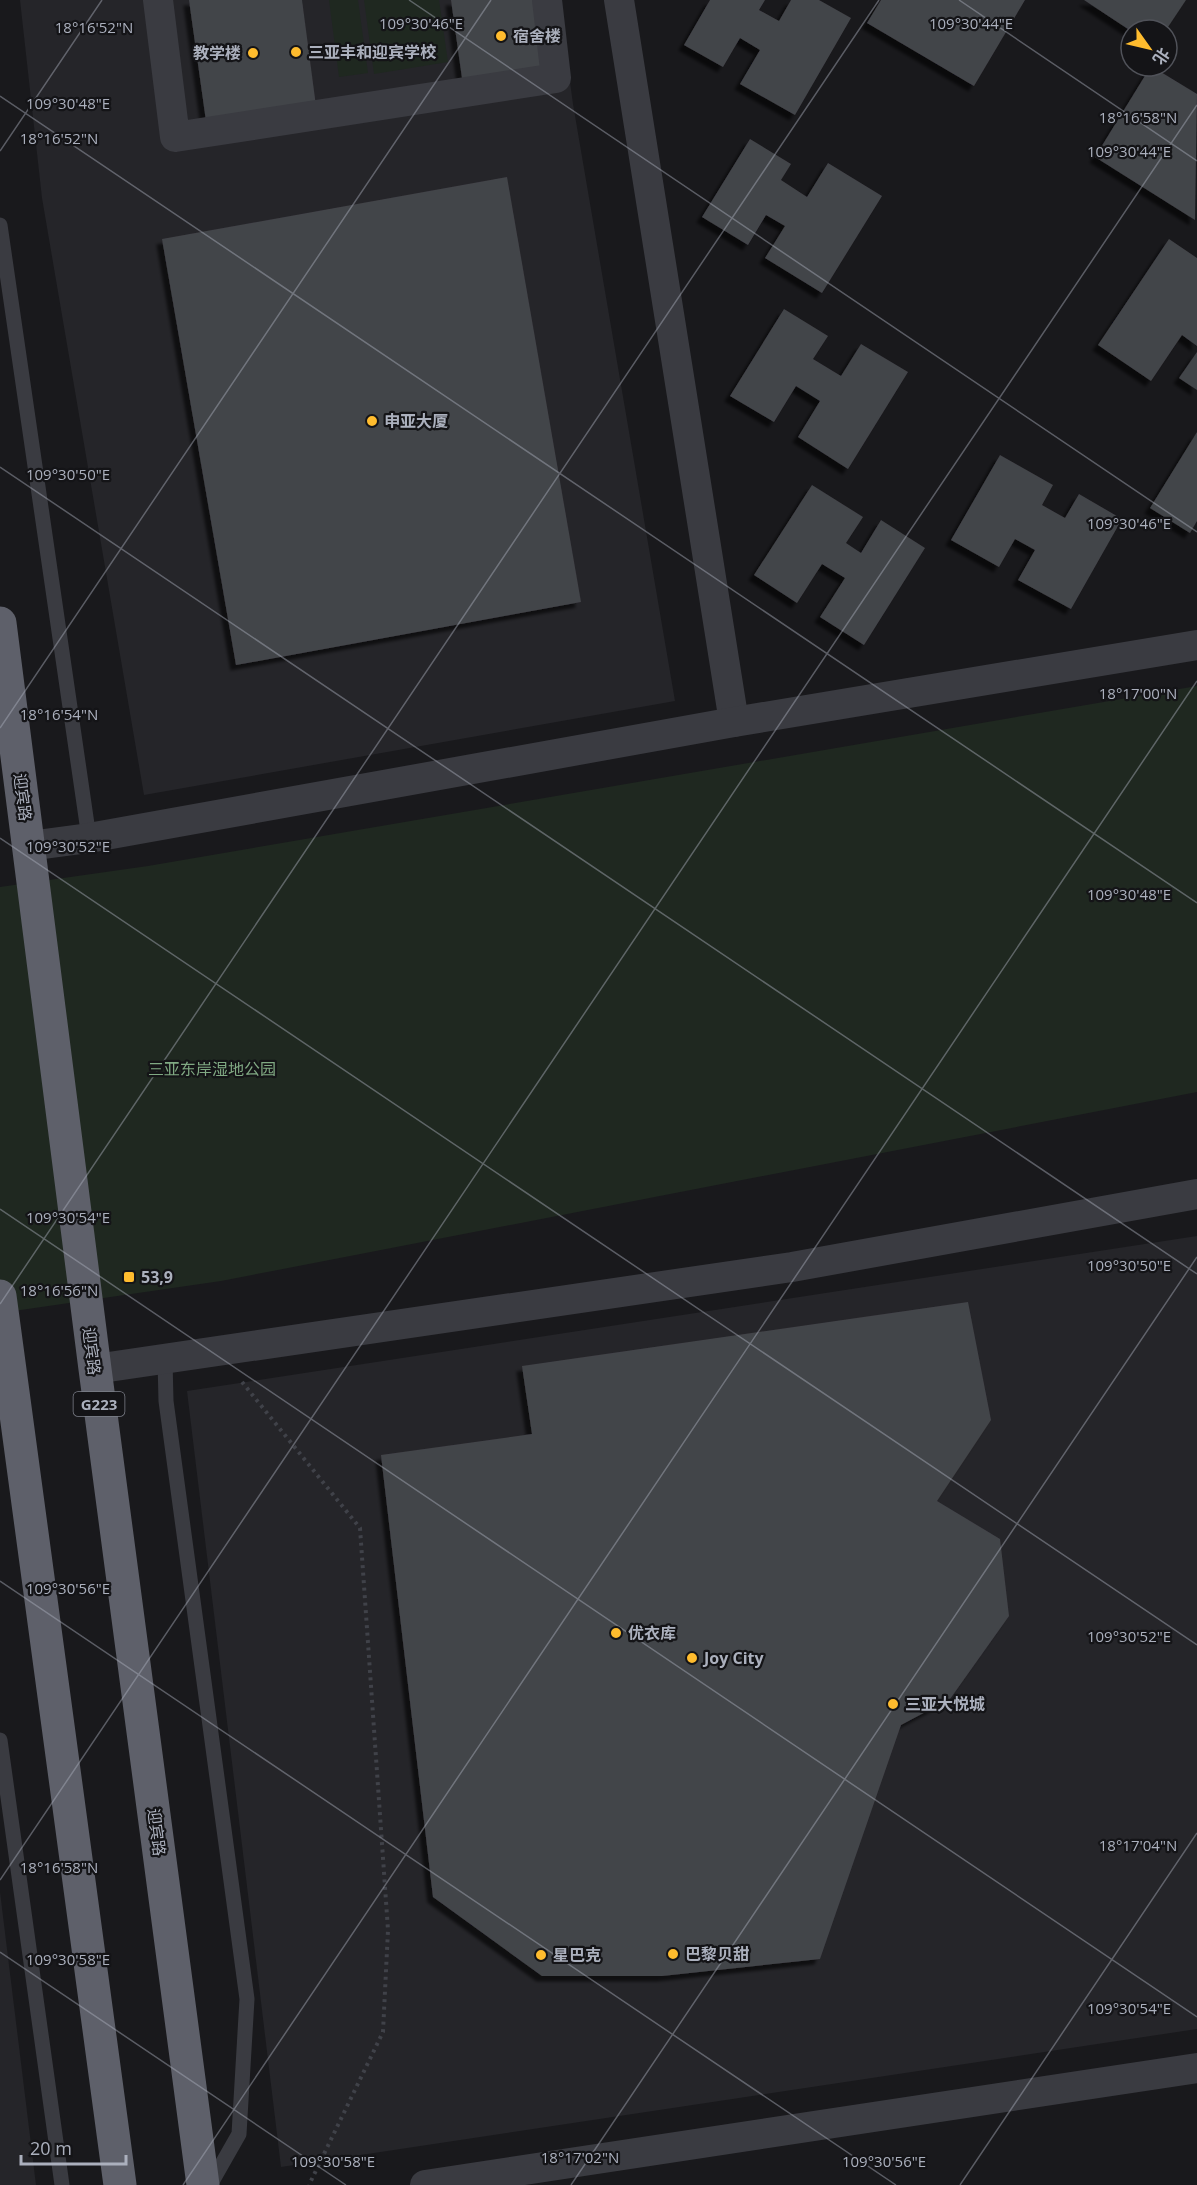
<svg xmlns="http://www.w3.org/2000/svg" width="1197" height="2185" viewBox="0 0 1197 2185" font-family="'Open Sans','Noto Sans SC',sans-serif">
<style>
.built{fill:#252529}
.green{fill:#1f2820}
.building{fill:#434449;filter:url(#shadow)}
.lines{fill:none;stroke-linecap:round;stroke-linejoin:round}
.path{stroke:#404249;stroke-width:4;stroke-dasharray:3 4.5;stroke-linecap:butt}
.service{stroke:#3a3b41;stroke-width:15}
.minor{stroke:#3a3b41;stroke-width:30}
.trunk{stroke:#5e606a;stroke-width:33}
.ticks{fill:none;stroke:#abb0bd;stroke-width:1.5;stroke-opacity:0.45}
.poi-dot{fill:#ffbc2e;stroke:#141417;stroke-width:2}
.labels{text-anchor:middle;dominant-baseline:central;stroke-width:4.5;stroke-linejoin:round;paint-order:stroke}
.shield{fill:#141417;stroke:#7e818b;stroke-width:1.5}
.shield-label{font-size:15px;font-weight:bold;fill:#abb0bd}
.poi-label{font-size:16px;font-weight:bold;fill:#abb0bd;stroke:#141417;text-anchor:start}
.street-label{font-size:16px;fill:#abb0bd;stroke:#141417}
.park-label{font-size:16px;fill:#80a983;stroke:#141417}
.ticks-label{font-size:15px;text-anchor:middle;fill:#abb0bd;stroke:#141417;stroke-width:4.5;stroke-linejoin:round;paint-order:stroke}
</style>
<defs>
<filter id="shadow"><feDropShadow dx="-5.5" dy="5.5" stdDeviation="1.5" flood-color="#0009"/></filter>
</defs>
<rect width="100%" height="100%" fill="#19191c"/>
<g class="built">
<polygon points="20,0 559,0 573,104 675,701 144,795 42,198"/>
<polygon points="1197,1236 1197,2029 281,2167 187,1391"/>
<polygon points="0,1892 36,2185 0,2185"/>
</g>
<g class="green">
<polygon points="329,0 358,0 368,73 339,77"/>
<polygon points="364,0 439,0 448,62 374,74"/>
<polygon points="1197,686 1197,1092 221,1281 0,1313 0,887 148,866"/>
</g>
<g class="building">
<polygon points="189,0 302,0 316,106 206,121"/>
<polygon points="451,0 540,0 550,72 463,85"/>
<polygon points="710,0 765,0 759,10 779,21 791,0 819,0 851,18 795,115 740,84 760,50 740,38 723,67 684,45"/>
<polygon points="881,0 1025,0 974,86 867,23"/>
<polygon points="1084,0 1186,0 1166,30 1131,31"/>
<polygon points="1151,66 1197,94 1195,220 1095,157"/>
<polygon points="750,139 791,164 781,180 807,197 828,163 882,196 822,293 765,258 785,226 766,215 748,245 702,217"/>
<polygon points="507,177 581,602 236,665 162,239"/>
<polygon points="1169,239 1197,258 1197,346 1182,335 1151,381 1098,345"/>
<polygon points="784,309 828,336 813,359 841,376 861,344 908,372 848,469 798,437 820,401 796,386 774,422 730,396"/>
<polygon points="1197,352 1197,390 1179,378"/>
<polygon points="1197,432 1197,521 1190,533 1150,508"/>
<polygon points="1000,455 1053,485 1042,505 1065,518 1079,494 1122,519 1071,609 1018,580 1035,550 1015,539 999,567 951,540"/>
<polygon points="812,485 863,517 846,543 861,553 881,520 925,548 864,645 820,617 845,578 822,564 797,603 754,575"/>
<polygon points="968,1302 991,1420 937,1501 1000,1539 1009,1616 950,1699 901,1725 820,1959 662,1976 542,1976 433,1897 381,1455 532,1434 522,1366"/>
</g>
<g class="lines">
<polyline class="path" points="242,1382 360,1528 388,1930 383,2032 309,2185"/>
<g class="service">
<polyline points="0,225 89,838"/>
<polyline points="165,1360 166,1401 247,1999 239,2134 210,2185"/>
<polyline points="0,1740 62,2185"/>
</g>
<g class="minor">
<polyline points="158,0 175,137 556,78 547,0"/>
<polyline points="619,0 734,722"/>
<polyline points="29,846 89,838 734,722 1197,645"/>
<polyline points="95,1369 792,1267 1197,1194"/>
<polyline points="425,2185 1197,2068"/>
</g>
<g class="trunk">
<polyline points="0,623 95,1369 203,2185"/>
<polyline points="0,1296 120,2185"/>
</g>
</g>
<path class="ticks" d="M409,0L1197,532M959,0L1197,161M0,96L1197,903M0,151L102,0M0,467L1197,1274M0,728L491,0M0,838L1197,1645M0,1209L1197,2017M0,1304L879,0M0,1581L896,2185M0,1880L1197,105M0,1952L346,2185M183,2185L1197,681M571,2185L1197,1257M960,2185L1197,1833"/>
<g class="poi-dot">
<circle cx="501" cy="36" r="6"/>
<circle cx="296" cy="52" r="6"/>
<circle cx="253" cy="53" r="6"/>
<circle cx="372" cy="421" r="6"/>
<rect x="123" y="1271" width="12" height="12" rx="3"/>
<circle cx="616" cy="1633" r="6"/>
<circle cx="692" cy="1658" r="6"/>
<circle cx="893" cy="1704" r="6"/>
<circle cx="673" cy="1954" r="6"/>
<circle cx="541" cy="1955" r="6"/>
</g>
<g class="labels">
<rect class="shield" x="73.5" y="1392" width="51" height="24" rx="4.5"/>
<g class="shield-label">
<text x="99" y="1404">G223</text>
</g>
<g class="poi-label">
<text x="513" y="36">宿舍楼</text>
<text x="308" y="52">三亚丰和迎宾学校</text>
<text x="241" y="53" text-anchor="end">教学楼</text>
<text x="384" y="421">申亚大厦</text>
<text x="141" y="1277">53,9</text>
<text x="628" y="1633">优衣库</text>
<text x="704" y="1658">Joy City</text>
<text x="905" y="1704">三亚大悦城</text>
<text x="685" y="1954">巴黎贝甜</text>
<text x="553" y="1955">星巴克</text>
</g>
<g class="street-label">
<text transform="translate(23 797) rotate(83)">迎宾路</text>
<text transform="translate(92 1351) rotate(83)">迎宾路</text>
<text transform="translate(157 1832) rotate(83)">迎宾路</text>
</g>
<g class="park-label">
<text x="212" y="1069">三亚东岸湿地公园</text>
</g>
</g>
<g class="ticks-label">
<text x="421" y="29">109°30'46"E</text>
<text x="971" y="29">109°30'44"E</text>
<text x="94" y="33">18°16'52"N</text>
<text x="68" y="109">109°30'48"E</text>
<text x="1138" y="123">18°16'58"N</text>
<text x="59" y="144">18°16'52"N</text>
<text x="1129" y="157">109°30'44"E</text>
<text x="68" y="480">109°30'50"E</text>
<text x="1129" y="529">109°30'46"E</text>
<text x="1138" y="699">18°17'00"N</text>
<text x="59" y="720">18°16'54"N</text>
<text x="68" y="852">109°30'52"E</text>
<text x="1129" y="900">109°30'48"E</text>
<text x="68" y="1223">109°30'54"E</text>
<text x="1129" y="1271">109°30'50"E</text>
<text x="59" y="1296">18°16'56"N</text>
<text x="68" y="1594">109°30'56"E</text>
<text x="1129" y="1642">109°30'52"E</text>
<text x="1138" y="1851">18°17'04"N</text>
<text x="59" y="1873">18°16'58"N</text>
<text x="68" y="1965">109°30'58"E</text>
<text x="1129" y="2014">109°30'54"E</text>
<text x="580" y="2163">18°17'02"N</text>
<text x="333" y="2167">109°30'58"E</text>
<text x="884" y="2167">109°30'56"E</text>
</g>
<g transform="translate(1149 48) rotate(124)"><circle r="28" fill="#141417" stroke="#505259" stroke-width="1.5"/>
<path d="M0-4.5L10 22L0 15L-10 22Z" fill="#ffbc2e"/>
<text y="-9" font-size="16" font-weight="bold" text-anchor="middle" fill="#abb0bd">北</text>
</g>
<path d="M21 2155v9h105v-9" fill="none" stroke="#abb0bd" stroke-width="3"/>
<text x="30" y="2155" font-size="18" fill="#abb0bd" stroke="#141417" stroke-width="4.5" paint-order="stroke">20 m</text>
</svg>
